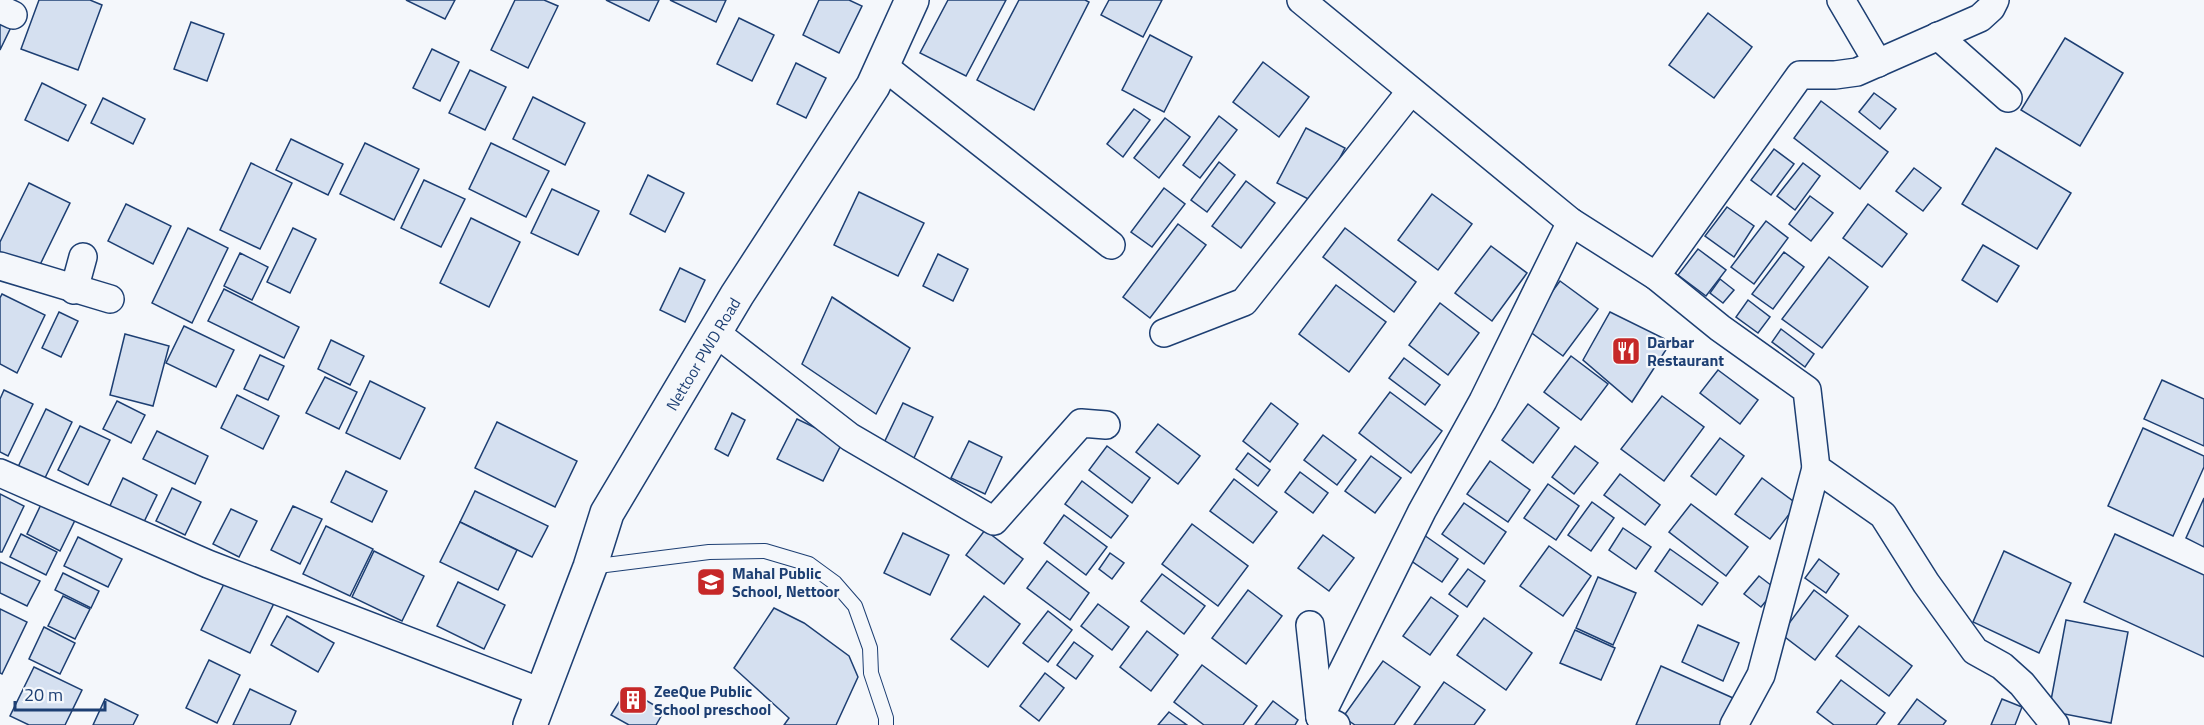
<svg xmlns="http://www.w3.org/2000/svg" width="2204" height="725" viewBox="0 0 2204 725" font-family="'Titillium Web',sans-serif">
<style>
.building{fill:#d5e0f0;stroke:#1d3f73;stroke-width:1.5}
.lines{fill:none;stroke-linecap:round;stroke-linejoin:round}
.service-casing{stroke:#1d3f73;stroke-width:16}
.minor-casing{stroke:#1d3f73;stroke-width:30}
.tertiary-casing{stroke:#1d3f73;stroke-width:36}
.service{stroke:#f4f7fb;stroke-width:14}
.minor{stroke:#f4f7fb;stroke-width:27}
.tertiary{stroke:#f4f7fb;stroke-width:33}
.labels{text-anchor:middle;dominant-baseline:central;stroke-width:4.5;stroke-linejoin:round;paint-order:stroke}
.poi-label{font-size:16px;font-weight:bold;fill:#1d3f73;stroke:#f4f7fb;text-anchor:start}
.street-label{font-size:16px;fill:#1d3f73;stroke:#f4f7fb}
</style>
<rect width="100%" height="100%" fill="#f4f7fb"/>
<g class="building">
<polygon points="39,0 90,0 102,5 78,70 21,49"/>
<polygon points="406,0 455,0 445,19"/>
<polygon points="515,0 544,0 558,6 528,68 491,50"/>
<polygon points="606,0 659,0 649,21"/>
<polygon points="670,0 726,0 716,22"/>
<polygon points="819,0 849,0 862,6 839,53 803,35"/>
<polygon points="948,0 1006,0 966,76 920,53"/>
<polygon points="1019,0 1085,0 1089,2 1034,110 977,80"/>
<polygon points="1109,0 1162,0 1143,37 1101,15"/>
<polygon points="1708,13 1752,47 1714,98 1669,65"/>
<polygon points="0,16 13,23 0,50"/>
<polygon points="739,18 774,35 752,81 717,64"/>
<polygon points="191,22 224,34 207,81 174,69"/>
<polygon points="1150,35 1192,57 1164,112 1122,90"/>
<polygon points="2065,38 2123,73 2080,146 2021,110"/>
<polygon points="432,49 459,62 440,101 413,88"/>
<polygon points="1263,62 1309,97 1279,137 1233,102"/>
<polygon points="796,63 826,78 806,118 777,104"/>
<polygon points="470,70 506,87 485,130 449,113"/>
<polygon points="42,83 86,105 68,141 25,120"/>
<polygon points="1874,93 1896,109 1880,129 1859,112"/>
<polygon points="533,97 585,123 565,165 513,139"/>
<polygon points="103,98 145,119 133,144 91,123"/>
<polygon points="1821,101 1888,152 1860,189 1794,138"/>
<polygon points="1134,109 1150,120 1123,157 1107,144"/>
<polygon points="1219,116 1237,130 1200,178 1183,165"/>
<polygon points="1165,118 1190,137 1159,178 1134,158"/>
<polygon points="1306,128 1345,148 1316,203 1277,183"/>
<polygon points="291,139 343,164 328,195 276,170"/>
<polygon points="365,143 419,169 394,220 340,194"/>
<polygon points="491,143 549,171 526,217 469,189"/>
<polygon points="1996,148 2071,193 2037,249 1962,204"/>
<polygon points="1774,149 1794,164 1771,195 1751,180"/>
<polygon points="1219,162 1235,175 1207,212 1191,200"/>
<polygon points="251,163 292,183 260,249 220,230"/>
<polygon points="1803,163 1820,176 1795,210 1777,196"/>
<polygon points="1914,168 1941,188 1923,211 1896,191"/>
<polygon points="648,175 684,193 665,232 630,214"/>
<polygon points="424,180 465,199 441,247 401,228"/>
<polygon points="1246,181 1275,203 1241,248 1212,226"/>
<polygon points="29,183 70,203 36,273 0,256 0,242"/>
<polygon points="1164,188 1185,204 1152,247 1131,232"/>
<polygon points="552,189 599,211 578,255 531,233"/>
<polygon points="859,192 924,223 898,276 834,245"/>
<polygon points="1432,194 1472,224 1438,270 1398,240"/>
<polygon points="1810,196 1833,213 1811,241 1789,224"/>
<polygon points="126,204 171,226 153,264 108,241"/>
<polygon points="1868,204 1907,234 1882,267 1843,238"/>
<polygon points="1727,207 1754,226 1734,257 1705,236"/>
<polygon points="471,218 520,242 489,307 440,283"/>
<polygon points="1766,221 1788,238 1754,284 1731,267"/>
<polygon points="1178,224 1206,245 1150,318 1123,297"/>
<polygon points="188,228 228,248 192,323 152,303"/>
<polygon points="293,228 316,239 290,293 267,282"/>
<polygon points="1345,228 1416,282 1394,312 1323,257"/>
<polygon points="1983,245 2019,266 1997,302 1962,280"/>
<polygon points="1491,246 1527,273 1492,321 1455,293"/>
<polygon points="1698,249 1726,270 1706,296 1678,275"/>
<polygon points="1784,252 1804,267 1773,309 1752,294"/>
<polygon points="240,253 268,267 252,300 224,286"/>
<polygon points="938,254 968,269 953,301 923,286"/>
<polygon points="1829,257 1868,287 1822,348 1782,319"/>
<polygon points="680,268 705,280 685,322 660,310"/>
<polygon points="1720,279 1734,290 1723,303 1710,293"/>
<polygon points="1560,281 1598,309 1563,356 1525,328"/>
<polygon points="1336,285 1386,322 1349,372 1299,334"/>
<polygon points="224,289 299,327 284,358 208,321"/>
<polygon points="2,294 45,315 17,373 0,364 0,298"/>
<polygon points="832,297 910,348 876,414 802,364"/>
<polygon points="1748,300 1770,317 1758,333 1736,317"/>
<polygon points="1440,303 1479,333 1448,375 1409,345"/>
<polygon points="59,312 78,321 61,357 42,348"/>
<polygon points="1610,312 1671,342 1632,402 1583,360"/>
<polygon points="184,326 234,350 216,387 166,363"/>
<polygon points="1781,329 1814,354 1805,367 1772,342"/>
<polygon points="125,334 169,346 153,406 110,395"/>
<polygon points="331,340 364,356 350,385 318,369"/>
<polygon points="260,355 284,366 268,400 244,389"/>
<polygon points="1571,356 1608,384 1581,420 1544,392"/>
<polygon points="1404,358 1440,385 1425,405 1389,378"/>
<polygon points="1718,370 1758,400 1740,424 1700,393"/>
<polygon points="325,377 357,392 339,429 306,413"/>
<polygon points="2162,380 2204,399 2204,446 2144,419"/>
<polygon points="370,381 425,408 400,459 346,433"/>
<polygon points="4,390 33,404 8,456 0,452 0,399"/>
<polygon points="1390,392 1442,431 1411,473 1359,433"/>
<polygon points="237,395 279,416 263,449 221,428"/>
<polygon points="1662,396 1704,427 1664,481 1621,449"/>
<polygon points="117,401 145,415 131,443 103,429"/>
<polygon points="903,403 933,417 913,460 883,445"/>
<polygon points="1271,403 1298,424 1270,462 1243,441"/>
<polygon points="1528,404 1559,428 1533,463 1502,440"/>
<polygon points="46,409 72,422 43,482 17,469"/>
<polygon points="732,413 745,420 728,456 715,449"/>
<polygon points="797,419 843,441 823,481 777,459"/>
<polygon points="497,422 577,461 555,507 475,468"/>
<polygon points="1158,424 1200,456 1178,484 1136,452"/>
<polygon points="80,426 110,440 88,485 58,470"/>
<polygon points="2143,428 2204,456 2204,467 2173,536 2108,506"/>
<polygon points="157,431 208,456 195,484 143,459"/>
<polygon points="1323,435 1356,460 1337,485 1304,460"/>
<polygon points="1720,438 1744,456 1716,495 1691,476"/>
<polygon points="969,441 1002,457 985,494 951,478"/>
<polygon points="1107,446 1150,478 1132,503 1089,470"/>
<polygon points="1575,446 1598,463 1574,494 1552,477"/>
<polygon points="1248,453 1270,470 1258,486 1236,469"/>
<polygon points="1371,456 1401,478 1375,513 1345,491"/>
<polygon points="1490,461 1530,490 1508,522 1467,494"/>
<polygon points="346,471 387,491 372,522 331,502"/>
<polygon points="1300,472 1328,493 1313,513 1285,492"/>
<polygon points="1620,474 1660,505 1645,525 1604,495"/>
<polygon points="123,478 157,495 142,526 108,510"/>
<polygon points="1762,478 1797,504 1770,539 1735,514"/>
<polygon points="1234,479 1277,512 1253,543 1210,511"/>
<polygon points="1082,481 1128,516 1111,538 1065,504"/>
<polygon points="1548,484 1579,506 1556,540 1524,518"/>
<polygon points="172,488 201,502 185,535 156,521"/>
<polygon points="475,491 548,526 532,557 460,522"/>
<polygon points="0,494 24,506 2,552 0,552"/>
<polygon points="45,496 79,512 60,551 27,534"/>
<polygon points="2204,498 2204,547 2186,538"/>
<polygon points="1592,502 1614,518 1591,551 1568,535"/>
<polygon points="1464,503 1506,532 1484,564 1442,534"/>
<polygon points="1691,504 1748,547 1726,576 1669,532"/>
<polygon points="293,506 322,519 300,564 271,550"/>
<polygon points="231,509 257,521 239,557 213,544"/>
<polygon points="1064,515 1107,547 1086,575 1044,543"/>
<polygon points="460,522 517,550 498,590 440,562"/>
<polygon points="1192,524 1248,566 1218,606 1162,564"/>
<polygon points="326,526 373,549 350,596 303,574"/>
<polygon points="1623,528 1651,547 1636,569 1609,550"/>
<polygon points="985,530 1023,559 1004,584 966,555"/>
<polygon points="903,533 949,555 930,595 884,573"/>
<polygon points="21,534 57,552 46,575 10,557"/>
<polygon points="2115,534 2204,575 2204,657 2084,602"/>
<polygon points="1323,535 1354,558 1329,591 1298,568"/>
<polygon points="1424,535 1458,559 1442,582 1407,558"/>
<polygon points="78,537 122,559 108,587 64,566"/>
<polygon points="1549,546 1591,576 1563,616 1520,586"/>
<polygon points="1670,549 1718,583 1702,605 1655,571"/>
<polygon points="374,551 424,576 402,621 352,597"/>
<polygon points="2004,551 2071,583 2039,653 1973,622"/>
<polygon points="1110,553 1124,563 1112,579 1099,569"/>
<polygon points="1819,559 1839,574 1826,593 1805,578"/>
<polygon points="1047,561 1089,593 1070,620 1027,588"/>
<polygon points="0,562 40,581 27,606 0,593"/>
<polygon points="1468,569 1485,581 1467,607 1449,594"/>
<polygon points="63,573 99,591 91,608 55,590"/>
<polygon points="1162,574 1205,606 1184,634 1141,601"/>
<polygon points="228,576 276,599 250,653 201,630"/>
<polygon points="1759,576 1776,589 1761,607 1744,594"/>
<polygon points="1598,577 1636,593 1613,645 1576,628"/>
<polygon points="458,582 505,605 484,649 437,626"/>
<polygon points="1248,590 1282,616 1246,664 1212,638"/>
<polygon points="1814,590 1848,616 1815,660 1781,634"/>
<polygon points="63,596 90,609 75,639 48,626"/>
<polygon points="984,596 1020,624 988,667 951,639"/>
<polygon points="1431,597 1458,616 1430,655 1403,636"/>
<polygon points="1098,604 1129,627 1112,650 1081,626"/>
<polygon points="774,608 804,623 849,656 858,677 836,725 784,725 789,718 734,668"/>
<polygon points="0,609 27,622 2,674 0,673"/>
<polygon points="1048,611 1072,630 1048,662 1023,643"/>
<polygon points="287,616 334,643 318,672 271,645"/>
<polygon points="1484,618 1532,653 1506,690 1457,655"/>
<polygon points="2066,620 2128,632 2111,723 2049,711"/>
<polygon points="1698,625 1739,643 1723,681 1682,662"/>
<polygon points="1859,626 1912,666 1889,696 1836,656"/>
<polygon points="44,627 75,643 60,674 29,659"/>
<polygon points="1575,630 1615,648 1601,680 1560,663"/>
<polygon points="1147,631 1178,655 1151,691 1120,667"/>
<polygon points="1074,642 1093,656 1076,679 1057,665"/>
<polygon points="209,660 240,675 217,723 186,708"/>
<polygon points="1383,661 1420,687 1394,725 1355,725 1343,717"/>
<polygon points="1202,665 1257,706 1243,725 1204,725 1174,702"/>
<polygon points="1661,666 1733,698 1721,725 1636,725"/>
<polygon points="34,667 82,690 65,725 29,725 10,716"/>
<polygon points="1045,673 1064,688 1039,721 1020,706"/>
<polygon points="1841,680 1885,713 1876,725 1834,725 1817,712"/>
<polygon points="1444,682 1485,710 1474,725 1414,725"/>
<polygon points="250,689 296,711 290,725 233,725"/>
<polygon points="627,689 664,711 656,725 629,725 611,715"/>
<polygon points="105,699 138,715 133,725 93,725"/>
<polygon points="1917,699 1946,721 1943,725 1898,725"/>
<polygon points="2002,699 2022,707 2015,725 1991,725"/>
<polygon points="1273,701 1298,720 1295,725 1255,725"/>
<polygon points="1169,712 1187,725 1158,725"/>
</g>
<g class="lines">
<g class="service-casing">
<polyline id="service" points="590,567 709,552 765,551 809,564 835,583 855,606 870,648 871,673 886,718 886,725"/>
</g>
<g class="minor-casing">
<g id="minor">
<polyline points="1301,0 1571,222 1656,276 1720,328 1807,390 1816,468 1883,515 1926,583 1975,651 2002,666 2022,684 2055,725"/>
<polyline points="1841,0 1878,63"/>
<polyline points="0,9 13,15"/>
<polyline points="1938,36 2008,98"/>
<polyline points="882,65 1111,245"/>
<polyline points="0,266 110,299"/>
<polyline points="1656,276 1800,75 1835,75 1857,72 1980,18 1991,8 1995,0"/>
<polyline points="74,290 83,257"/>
<polyline points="716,333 850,437 994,521 1081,423 1106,425"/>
<polyline points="1164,333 1244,302 1411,91"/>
<polyline points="0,473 208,564 541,692"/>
<polyline points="1310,625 1320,717"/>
<polyline points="1336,725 1320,717 1422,511 1483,401 1571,222"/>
<polyline points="1734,725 1761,675 1816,468"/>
</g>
</g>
<g class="tertiary-casing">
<polyline id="tertiary" points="530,725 590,567 607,513 737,295 873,86 912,0"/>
</g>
<use href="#service" class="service"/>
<use href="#minor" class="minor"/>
<use href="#tertiary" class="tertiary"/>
</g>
<defs>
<g id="restaurant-square" transform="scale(1.5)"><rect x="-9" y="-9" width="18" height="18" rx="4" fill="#c62828" stroke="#f4f7fb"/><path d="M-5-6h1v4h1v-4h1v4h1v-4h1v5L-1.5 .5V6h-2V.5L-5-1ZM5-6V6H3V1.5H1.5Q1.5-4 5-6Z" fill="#fff"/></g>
<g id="school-square" transform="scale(1.5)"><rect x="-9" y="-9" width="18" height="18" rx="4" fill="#c62828" stroke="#f4f7fb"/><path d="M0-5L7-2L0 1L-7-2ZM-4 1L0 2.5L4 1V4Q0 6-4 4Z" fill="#fff"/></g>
<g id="building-square" transform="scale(1.5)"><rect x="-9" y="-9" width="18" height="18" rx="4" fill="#c62828" stroke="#f4f7fb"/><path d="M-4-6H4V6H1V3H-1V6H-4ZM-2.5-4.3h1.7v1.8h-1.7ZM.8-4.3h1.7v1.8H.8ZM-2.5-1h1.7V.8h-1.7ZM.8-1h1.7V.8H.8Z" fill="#fff"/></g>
</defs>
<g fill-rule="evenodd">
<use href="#restaurant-square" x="1626" y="351"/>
<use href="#school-square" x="711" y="582"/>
<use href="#building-square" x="633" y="700"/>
</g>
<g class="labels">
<g class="poi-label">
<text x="1647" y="342">Darbar<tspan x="1647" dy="18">Restaurant</tspan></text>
<text x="732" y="573">Mahal Public<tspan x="732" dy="18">School, Nettoor</tspan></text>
<text x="654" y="691">ZeeQue Public<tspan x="654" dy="18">School preschool</tspan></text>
</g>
<g class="street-label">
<text transform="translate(703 354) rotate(-59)">Nettoor PWD Road</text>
</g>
</g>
<path d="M15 701v9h90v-9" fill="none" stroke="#1d3f73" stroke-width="3"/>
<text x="24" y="701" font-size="18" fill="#1d3f73" stroke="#f4f7fb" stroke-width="4.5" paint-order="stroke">20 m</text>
</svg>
